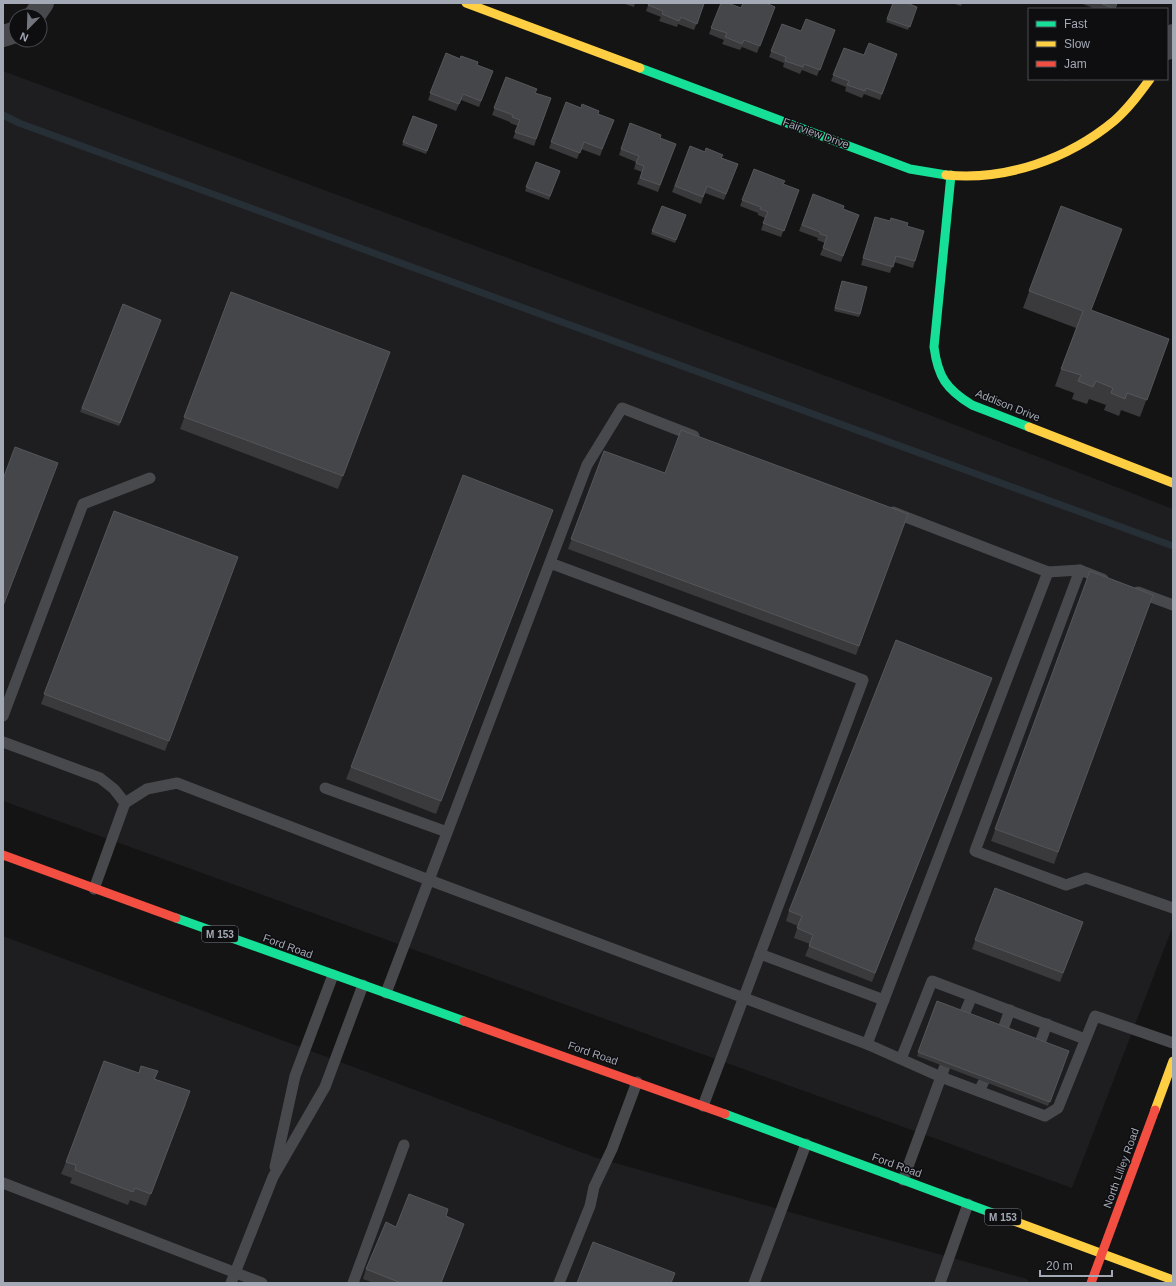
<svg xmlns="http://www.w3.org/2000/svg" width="1176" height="1286" viewBox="0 0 1176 1286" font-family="Arial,sans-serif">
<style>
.built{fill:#1e1e20}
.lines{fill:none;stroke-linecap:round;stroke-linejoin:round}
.stream{stroke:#272f36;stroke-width:7}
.lane{stroke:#48494d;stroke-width:11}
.street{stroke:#48494d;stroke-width:22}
.fast{stroke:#16e098;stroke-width:9}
.slow{stroke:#ffcf43;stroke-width:9}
.jam{stroke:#f24e42;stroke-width:9}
.wall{fill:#3a3a3c}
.building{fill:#454649;stroke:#54565a}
.labels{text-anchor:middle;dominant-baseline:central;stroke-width:3;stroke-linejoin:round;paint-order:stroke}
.shield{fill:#0e0e10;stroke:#777a84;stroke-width:1}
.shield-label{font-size:10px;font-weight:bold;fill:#a4a9b6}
.street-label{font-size:11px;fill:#a4a9b6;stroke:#0e0e10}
</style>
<rect width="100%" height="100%" fill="#141414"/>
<g class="built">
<polygon points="3,71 883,397 1173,509 1173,926 1072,1188 3,801"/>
<polygon points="3,936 594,1157 1027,1279 1029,1283 3,1283"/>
</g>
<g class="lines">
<polyline class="stream" points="3,115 19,123 1173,546"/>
<g class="lane">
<polyline points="550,563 863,680 703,1106"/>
<polyline points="1048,572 1080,570"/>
<polyline points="1103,579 1080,570 975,851 1066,885 1086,878 1173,908"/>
<polyline points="1138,592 1173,605"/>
<polyline points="3,716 83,504 150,478"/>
<polyline points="3,742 100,778 114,789 125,803 94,889"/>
<polyline points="325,788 447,832"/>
<polyline points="125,803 147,789 177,783 429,880 867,1044 1048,572 893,512"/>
<polyline points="760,954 884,1000"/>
<polyline points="386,993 587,465 622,408 694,436"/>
<polyline points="964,1015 972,996"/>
<polyline points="1003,1029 1010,1010"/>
<polyline points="1040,1043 1047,1024"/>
<polyline points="867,1044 941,1077 945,1066"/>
<polyline points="901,1059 932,981 1085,1039"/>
<polyline points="979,1091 984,1081"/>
<polyline points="275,1167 295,1076 333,975"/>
<polyline points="903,1180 941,1077 1045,1116 1058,1108 1095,1016 1173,1043"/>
<polyline points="3,1183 262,1283"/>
<polyline points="231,1283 273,1177 325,1087 363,985"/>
<polyline points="353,1283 404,1145"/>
<polyline points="559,1283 590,1206 594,1187 612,1149 637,1082"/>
<polyline points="754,1283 806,1144"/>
<polyline points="940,1283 968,1204"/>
</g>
<g class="street">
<polyline points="34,16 43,3"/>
<polyline points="3,36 16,32"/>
<polyline points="1167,49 1173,35"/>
</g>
<g class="fast">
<polyline points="640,68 910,169 946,175"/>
<path d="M951,175L934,347C938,377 946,389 972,405L1029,427"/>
<polyline points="176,918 464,1021"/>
<polyline points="725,1114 995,1214"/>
</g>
<g class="slow">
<polyline points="466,3 640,68"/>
<path d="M946,175C1006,181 1068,159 1114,121C1128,109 1139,94 1150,79"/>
<polyline points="1029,427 1173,483"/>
<polyline points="1155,1110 1173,1061"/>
<polyline points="995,1214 1173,1280"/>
</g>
<g class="jam">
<polyline points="3,855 176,918"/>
<polyline points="464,1021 725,1114"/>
<polyline points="1091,1283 1155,1110"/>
</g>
</g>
<g class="wall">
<polygon points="622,3 635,3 634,7"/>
<polygon points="649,3 705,3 694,30 678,24 677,27 659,21 661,17 646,11"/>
<polygon points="721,3 741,8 775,7 757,53 742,47 740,50 722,44 724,40 709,34"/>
<polygon points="893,3 917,7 908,30 886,22"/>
<polygon points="952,3 962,3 961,6"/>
<polygon points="1080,3 1117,3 1115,9 1096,9"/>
<polygon points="782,24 801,31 835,30 817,76 802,70 800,74 783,67 784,63 769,57"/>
<polygon points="844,48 864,55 897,54 880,100 864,94 862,98 845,91 846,87 831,81"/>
<polygon points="446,53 493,71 479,107 461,100 456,111 428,100"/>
<polygon points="506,77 536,93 551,98 534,146 513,138 518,126 510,123 510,122 492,115"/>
<polygon points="1062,79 1067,79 1066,81"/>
<polygon points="566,102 614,120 600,156 581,149 577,159 549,148"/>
<polygon points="413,116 437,125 426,154 402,145"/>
<polygon points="630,123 660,138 676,144 658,192 637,184 642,172 634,169 636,162 619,155"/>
<polygon points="690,146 738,164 724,200 705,193 701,204 672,192"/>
<polygon points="536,162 560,171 549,200 525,191"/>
<polygon points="754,169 783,184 799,190 781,237 761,230 765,218 758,215 758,213 740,206"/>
<polygon points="813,194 843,209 859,215 841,262 820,255 825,243 817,240 818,238 799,231"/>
<polygon points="662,206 686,215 675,243 651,234"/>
<polygon points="1061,206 1091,310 1169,339 1140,417 1121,410 1119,416 1104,410 1106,405 1089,399 1087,404 1072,399 1074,393 1055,386 1076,328 1023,308"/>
<polygon points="875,217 890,221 891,218 907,226 915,261 913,268 894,262 890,273 861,265"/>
<polygon points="842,281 860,314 859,317 834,311"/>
<polygon points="231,292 390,352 338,489 180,429"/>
<polygon points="123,304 161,320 119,426 80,412"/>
<polygon points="604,451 665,473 908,514 856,655 568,549"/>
<polygon points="553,510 436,814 346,779 351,767"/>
<polygon points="114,511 238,557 165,751 41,704"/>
<polygon points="1090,571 1153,595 1054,864 991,841"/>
<polygon points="988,687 872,982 805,956 810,944 794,938 798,926 786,921 789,911"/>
<polygon points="995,888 1083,922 1060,982 972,949"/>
<polygon points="937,1001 1069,1051 1048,1106 917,1056"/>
<polygon points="158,1071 155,1079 186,1104 146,1206 130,1200 128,1205 70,1183 72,1178 61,1174 66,1162 139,1073"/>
<polygon points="446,1217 461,1234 441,1283 374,1283 363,1279 366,1269 396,1227"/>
</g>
<g class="building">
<polygon points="649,3 704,3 697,24 681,17 679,21 662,14 663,11 648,5"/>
<polygon points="721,3 728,3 741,8 743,3 766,3 775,7 760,46 744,40 742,44 725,37 727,33 711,28"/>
<polygon points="893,3 907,3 917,7 910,27 887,19"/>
<polygon points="1100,3 1117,3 1115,9"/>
<polygon points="806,19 835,30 820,70 804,64 803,67 785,61 786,57 771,51 782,24 801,31"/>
<polygon points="869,43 897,54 882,94 866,88 865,91 847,85 849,81 833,75 844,48 864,55"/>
<polygon points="446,53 460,59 461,56 478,62 477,65 493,71 481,101 463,94 459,104 430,93"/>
<polygon points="506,77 537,89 535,93 551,98 536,139 515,132 520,120 512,117 513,115 494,108"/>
<polygon points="566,102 581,108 582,104 599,111 598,114 614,120 602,149 584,142 580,153 551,142"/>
<polygon points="413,116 437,125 427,151 403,142"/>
<polygon points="630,123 661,135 660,138 676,144 660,185 640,178 644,166 636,163 639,156 621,149"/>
<polygon points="690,146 705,152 706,148 723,155 721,158 738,164 726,194 707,186 703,197 675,186"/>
<polygon points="536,162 560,171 550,196 526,187"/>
<polygon points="754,169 785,181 783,184 799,190 784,231 763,223 768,212 760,209 761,207 742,200"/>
<polygon points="813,194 844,206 843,209 859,215 843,256 823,248 827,236 820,234 820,232 802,225"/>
<polygon points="662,206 686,215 676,240 652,231"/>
<polygon points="1061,206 1122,229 1091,310 1169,339 1147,400 1127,393 1125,399 1111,393 1113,388 1096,381 1093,387 1078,381 1081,375 1061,369 1083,311 1029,291"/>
<polygon points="875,217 890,221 891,218 908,223 907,226 924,231 915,261 896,256 893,267 863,258"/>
<polygon points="842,281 867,287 860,314 835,308"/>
<polygon points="231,292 390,352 343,476 184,417"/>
<polygon points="123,304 161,320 120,423 82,408"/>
<polygon points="681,430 908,514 859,646 571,539 604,451 665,473"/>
<polygon points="15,447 58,463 3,606 3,479"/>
<polygon points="463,475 553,510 441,801 351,767"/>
<polygon points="114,511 238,557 169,741 44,694"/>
<polygon points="1090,571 1153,595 1058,852 995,829"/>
<polygon points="896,640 992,678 875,973 809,946 813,935 797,928 802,916 789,911"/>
<polygon points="995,888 1083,922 1063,973 975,940"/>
<polygon points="937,1001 1069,1051 1050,1102 918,1052"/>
<polygon points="104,1061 139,1073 141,1066 158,1071 154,1079 190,1091 151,1194 135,1188 133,1192 75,1170 76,1165 66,1162"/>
<polygon points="409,1194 448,1209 446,1216 464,1224 441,1283 401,1283 366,1269 386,1222 396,1227"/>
<polygon points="593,1242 675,1273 671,1283 577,1283"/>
</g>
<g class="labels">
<g class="shield">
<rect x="202" y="926" width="36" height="16" rx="3"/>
<rect x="985" y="1209" width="36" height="16" rx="3"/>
</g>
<g class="shield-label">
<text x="220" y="934">M 153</text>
<text x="1003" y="1217">M 153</text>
</g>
<g class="street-label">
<text transform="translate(816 133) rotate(20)">Fairview Drive</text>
<text transform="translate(1008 405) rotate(22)">Addison Drive</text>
<text transform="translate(288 946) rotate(20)">Ford Road</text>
<text transform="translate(593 1053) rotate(19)">Ford Road</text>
<text transform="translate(897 1165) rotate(20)">Ford Road</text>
<text transform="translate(1121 1168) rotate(-70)">North Lilley Road</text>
</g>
</g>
<rect width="1176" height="1286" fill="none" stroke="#a4a9b6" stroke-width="8"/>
<rect x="1028" y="8" width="140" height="72" fill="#0e0e10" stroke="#4a4c52"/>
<rect x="1036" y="21" width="20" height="6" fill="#16e098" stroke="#4a4c52"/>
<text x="1064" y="28" font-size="12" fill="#a4a9b6">Fast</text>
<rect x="1036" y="41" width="20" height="6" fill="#ffcf43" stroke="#4a4c52"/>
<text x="1064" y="48" font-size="12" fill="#a4a9b6">Slow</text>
<rect x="1036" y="61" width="20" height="6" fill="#f24e42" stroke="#4a4c52"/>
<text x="1064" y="68" font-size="12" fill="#a4a9b6">Jam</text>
<g transform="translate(28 28) rotate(203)"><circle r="19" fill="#0e0e10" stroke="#4a4c52"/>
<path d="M0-3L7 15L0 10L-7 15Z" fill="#72757d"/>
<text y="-6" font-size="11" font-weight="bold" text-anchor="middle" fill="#a4a9b6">N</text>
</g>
<path d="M1040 1270v6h72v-6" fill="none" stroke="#a4a9b6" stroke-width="2"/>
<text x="1046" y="1270" font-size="12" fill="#a4a9b6" stroke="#0e0e10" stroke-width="3" paint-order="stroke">20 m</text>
</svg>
